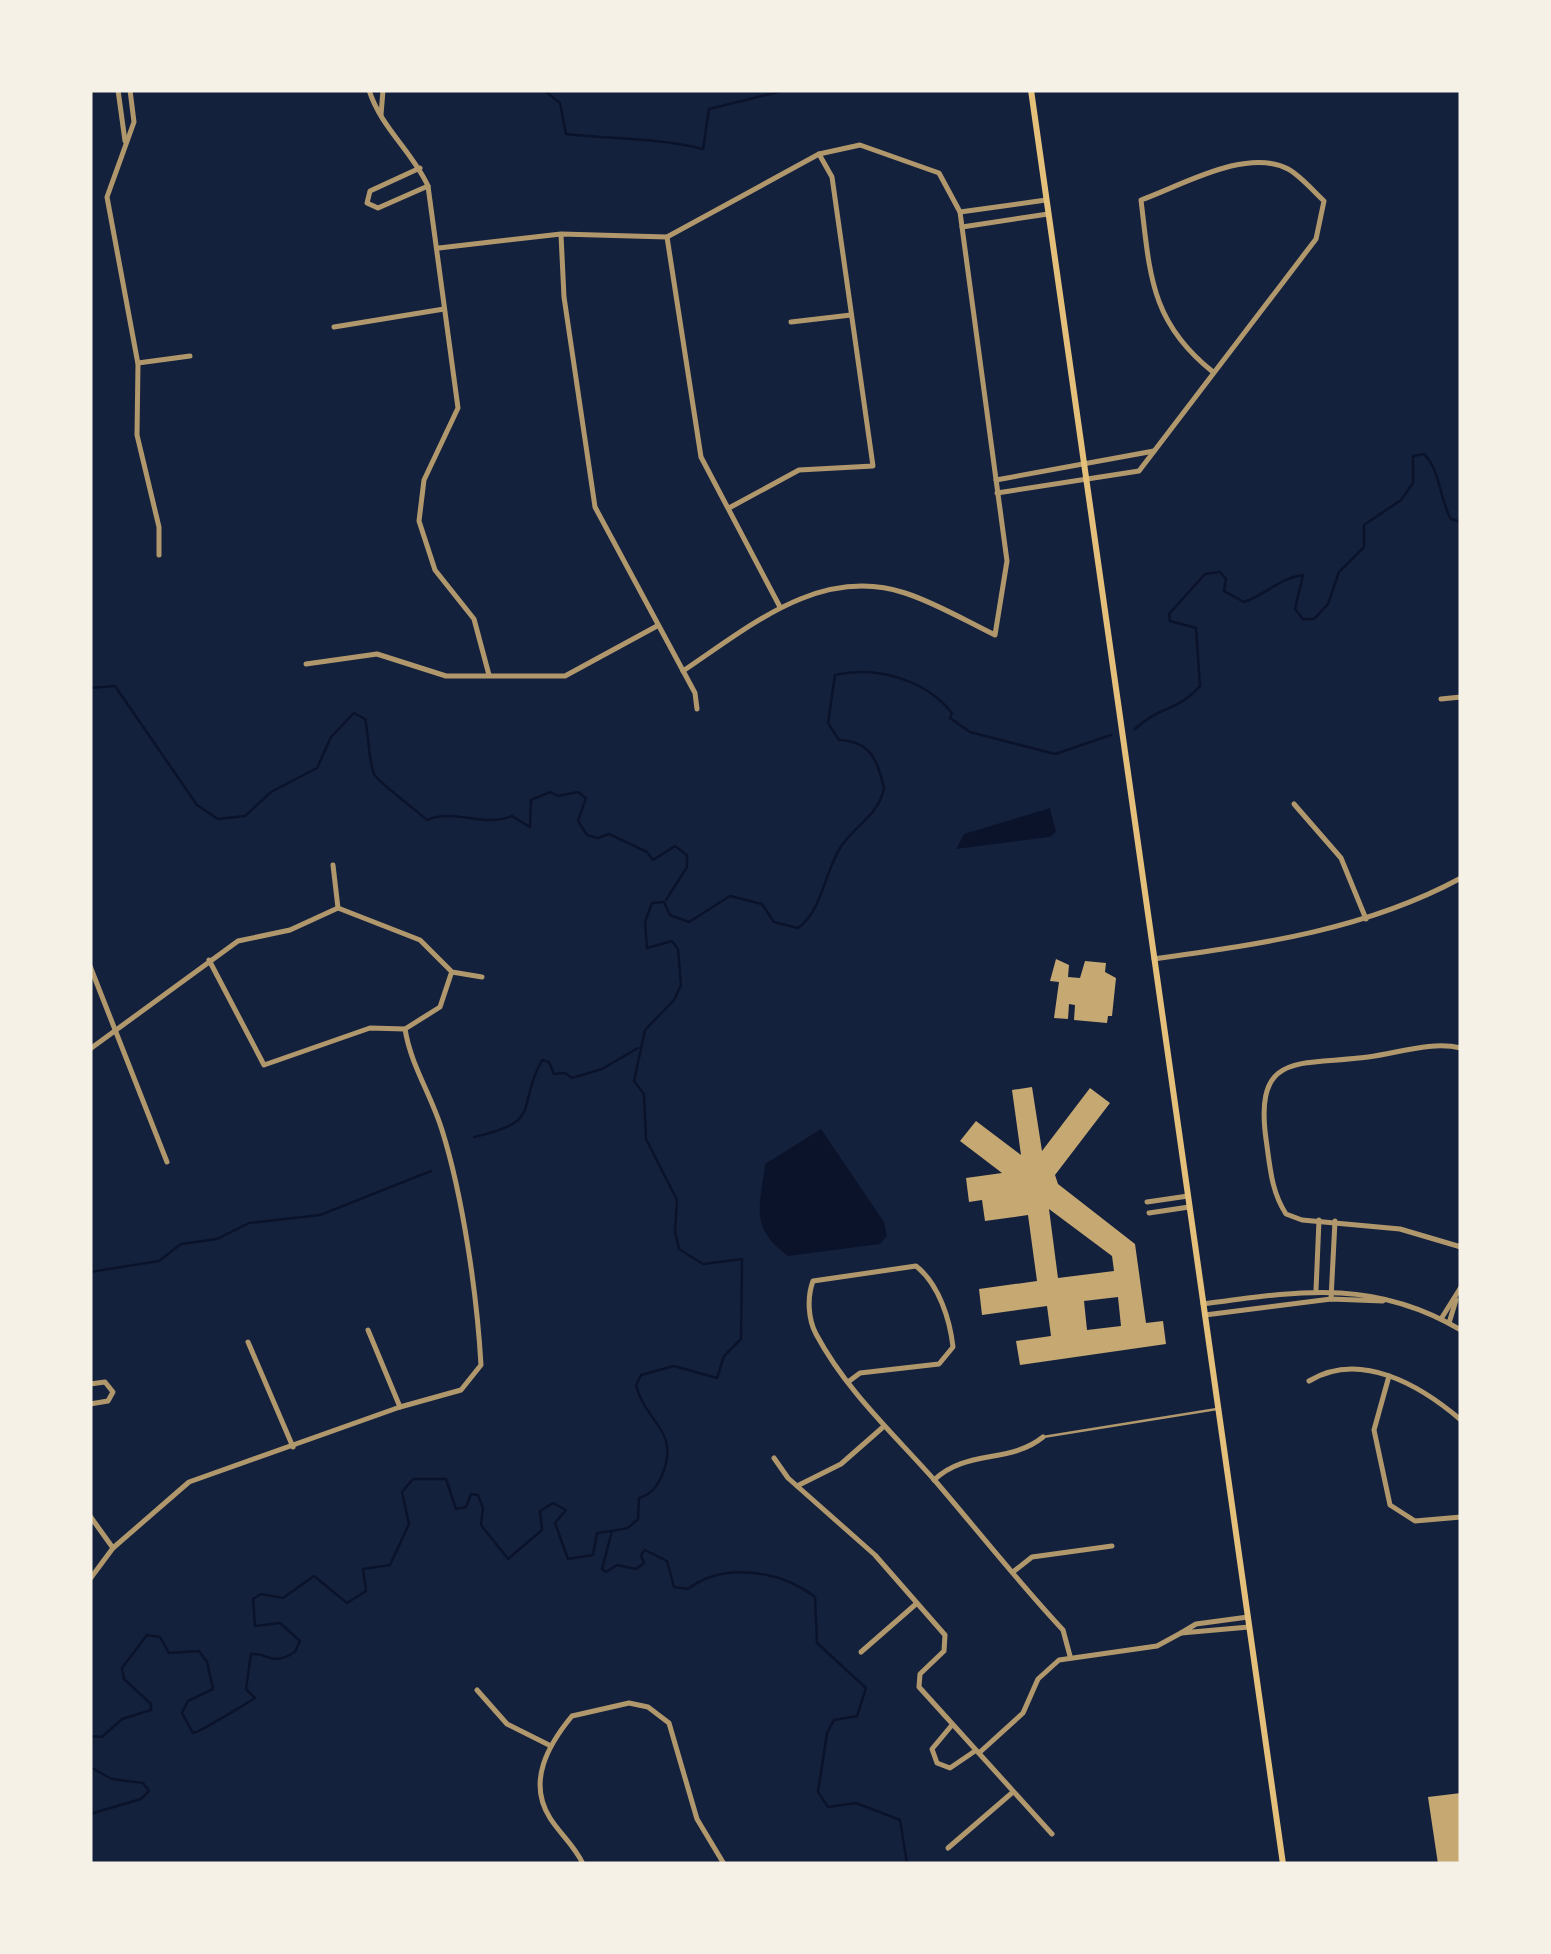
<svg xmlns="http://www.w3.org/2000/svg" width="1551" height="1954" viewBox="0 0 1551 1954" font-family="'Asap Condensed',sans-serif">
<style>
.water{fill:#0b132b}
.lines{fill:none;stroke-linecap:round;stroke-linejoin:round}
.stream{stroke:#0b132b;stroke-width:2.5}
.building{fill:#c6a872;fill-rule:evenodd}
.service{stroke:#b1986c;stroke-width:2.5}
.minor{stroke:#b1986c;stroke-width:5}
.secondary{stroke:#e5c07b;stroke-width:6}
</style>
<rect width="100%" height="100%" fill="#14213d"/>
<g class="water">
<polygon points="1050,808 1056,832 1050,837 956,849 964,834"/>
<path d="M821,1129L884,1222L887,1236L880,1244L788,1256C749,1227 760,1208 765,1164Z"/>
</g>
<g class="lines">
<g class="stream">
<path d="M544,90L560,103L566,134C609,139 662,138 703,149L709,109L786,90"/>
<path d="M90,688L115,686L197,805L218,819L245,816L271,792L317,768L331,737L354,713L365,719C369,736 368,758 374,774C377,781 417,811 427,820C456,808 482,828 512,816L530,827L531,800L550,792L558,796L578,792L586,798L578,821L587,835L598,838L609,834L647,852L653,860L675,846L687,855V867L666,900"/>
<path d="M1135,729C1159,706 1177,712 1200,686L1196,628L1170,621L1169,614L1205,574L1220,572L1226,579L1224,591L1244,602C1266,595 1279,578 1303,575L1295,609L1303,619H1314L1328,604L1339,572L1364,547V525L1401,500L1413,483V456L1424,454C1441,471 1439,499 1451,519L1461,522"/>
<path d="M474,1137C545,1121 515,1109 542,1060L549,1062L554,1074L565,1073L572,1078L602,1069L638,1048"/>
<polyline points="90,1272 159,1261 181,1244 217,1239 249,1223 320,1215 431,1171"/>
<path d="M90,1736L102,1737L122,1719L151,1710V1704L124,1679L122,1668L147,1635L160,1637L169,1653L199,1651L207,1662L213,1689L188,1701L182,1713L193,1733C198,1733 244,1705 255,1698L246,1689L251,1654C271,1653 270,1667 295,1652L300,1641L280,1623L255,1626L253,1599L261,1594L283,1598L314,1576L347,1603L366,1591L363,1569L390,1565L409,1524L402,1492L413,1479H446L456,1509L466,1507L471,1494L478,1495L483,1508L481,1525L508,1559L542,1530L540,1511L553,1503L566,1510L555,1523L568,1559L593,1555L597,1533L612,1531"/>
<polyline points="90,1767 112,1779 143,1783 149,1791 141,1799 90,1814"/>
<path d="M907,1864L900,1820L856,1803L828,1807L818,1792L827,1733L834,1720L857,1716L866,1688L817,1643L815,1597C781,1571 724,1561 688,1589L674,1587L667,1561L645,1550L641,1555L644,1563L636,1569L617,1565L606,1572L602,1569L612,1531L628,1528L638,1519L639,1498C653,1494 659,1484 664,1470C678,1429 645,1422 636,1385L641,1375L674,1366L717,1378L724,1356L741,1339L742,1259L703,1264L679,1249L675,1232L677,1200L646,1139L644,1094L634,1081L645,1030L674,1000L681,985L678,949L672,941L647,948L645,922L652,903L664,902L670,915L689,922L730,896L762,904L774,922L798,928C823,910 824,871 842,845C856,825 878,815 884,789C878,760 870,741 839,740L828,723L835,675C876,666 925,679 952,713L950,718L970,732L1055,754L1111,735"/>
</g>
</g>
<g class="building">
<polygon points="1056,959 1069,965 1068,977 1080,978 1085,961 1106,963 1105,972 1116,978 1112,1016 1108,1016 1107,1023 1074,1020 1075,1005 1069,1004 1068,1019 1054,1018 1059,982 1050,981"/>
<path d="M1032,1087L1042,1151L1090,1088L1110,1103L1055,1175L1058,1184L1135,1244L1146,1323L1163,1321L1166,1344L1020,1365L1016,1341L1051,1336L1047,1306L982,1315L979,1289L1037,1281L1028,1215L985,1221L982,1200L969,1202L966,1178L1002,1173L960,1141L976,1121L1021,1155L1012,1090ZM1049,1209L1112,1256L1114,1271L1058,1278ZM1118,1297L1121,1326L1087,1330L1084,1301Z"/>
<polygon points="1461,1793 1461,1864 1438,1864 1428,1797"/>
</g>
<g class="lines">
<polyline class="service" points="1043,1437 1217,1409"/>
<g class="minor">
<polyline points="118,90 125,141"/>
<polyline points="130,90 134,122 107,197 138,364 137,435 159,527 159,555"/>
<path d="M369,90C381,128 412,151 428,186L458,408L424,480L419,521L435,570L474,619L489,675"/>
<polyline points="381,115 383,90"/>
<polyline points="420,168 370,191 367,203 378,208 428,186"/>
<polyline points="960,212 1046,200"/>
<polyline points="962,227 1048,214"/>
<polyline points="561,235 564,297 595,507 695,693 697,709"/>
<polyline points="667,237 701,457 780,607"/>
<path d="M439,248L561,234L667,237L819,154L860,145L939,173L960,212L1007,561L995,635C966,621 936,603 905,593C820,565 749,627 683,671"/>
<polyline points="791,322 851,315"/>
<polyline points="334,327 444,309"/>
<polyline points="138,363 190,356"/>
<polyline points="996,480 1154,451"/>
<path d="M997,493L1139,471L1316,239L1324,201C1313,191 1301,176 1288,169C1246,147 1181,186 1141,200C1150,274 1150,322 1213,372"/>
<polyline points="729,508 799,470 873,466 832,177 819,154"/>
<polyline points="306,664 377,654 446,676 565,676 657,626"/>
<polyline points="1441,699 1461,697"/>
<polyline points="1294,804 1341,858 1366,919"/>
<polyline points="333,865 338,908"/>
<path d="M1154,959C1261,944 1365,930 1461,878"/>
<polyline points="209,960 264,1065 370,1028 405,1029 440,1007 451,974"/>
<polyline points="90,966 167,1162"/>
<path d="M1461,1048C1431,1041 1399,1053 1368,1057C1300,1066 1254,1050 1266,1139C1270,1166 1271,1191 1286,1214L1302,1220L1400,1229L1461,1247"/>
<polyline points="90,1049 238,941 290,930 338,908 420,940 452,972 482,977"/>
<polyline points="1147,1202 1188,1196"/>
<polyline points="1149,1213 1189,1207"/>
<polyline points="1316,1290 1319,1220"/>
<polyline points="1331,1299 1335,1221"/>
<path d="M1203,1304C1299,1291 1373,1278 1461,1330"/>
<polyline points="1205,1315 1331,1299 1383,1301"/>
<polyline points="1441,1319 1461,1287"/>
<polyline points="1449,1323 1456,1300"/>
<polyline points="368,1330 400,1407"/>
<polyline points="248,1342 293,1447"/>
<polyline points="1389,1376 1374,1430 1390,1505 1415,1521 1461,1517"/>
<path d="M1309,1381C1360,1350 1420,1385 1461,1420"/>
<path d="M848,1382L860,1373L939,1364L953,1347C950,1320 939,1284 916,1266L813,1281C807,1297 808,1319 816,1334C847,1392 894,1434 937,1483C979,1532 1019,1583 1063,1630L1070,1656"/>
<polyline points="90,1384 105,1382 113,1392 108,1401 90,1404"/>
<polyline points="774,1458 788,1478 875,1555 945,1635 944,1651 920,1674 919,1687 1052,1834"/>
<path d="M934,1480C966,1449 1010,1464 1043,1437"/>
<polyline points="797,1486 841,1464 882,1428"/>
<polyline points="90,1516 113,1548"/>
<polyline points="1013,1572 1032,1557 1112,1546"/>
<path d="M90,1579L113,1548L189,1482L400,1407L461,1390L481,1365C477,1295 463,1197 442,1130C431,1094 411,1066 405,1029"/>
<polyline points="1248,1617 1196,1624 1181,1633 1249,1627"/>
<polyline points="861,1652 916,1604"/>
<polyline points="477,1690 507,1724 551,1746"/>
<polyline points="952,1725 932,1749 937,1763 950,1768 975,1751"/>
<polyline points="979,1753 1023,1713 1038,1679 1059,1660 1157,1646 1181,1633"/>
<polyline points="948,1848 1013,1792"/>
<path d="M583,1864C575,1846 560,1834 550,1818C527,1782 548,1745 572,1716L629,1703L648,1707L669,1723L697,1819L724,1864"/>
</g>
<polyline class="secondary" points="1031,90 1283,1864"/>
</g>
<rect width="1551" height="1954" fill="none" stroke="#f6f1e7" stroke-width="185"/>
</svg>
